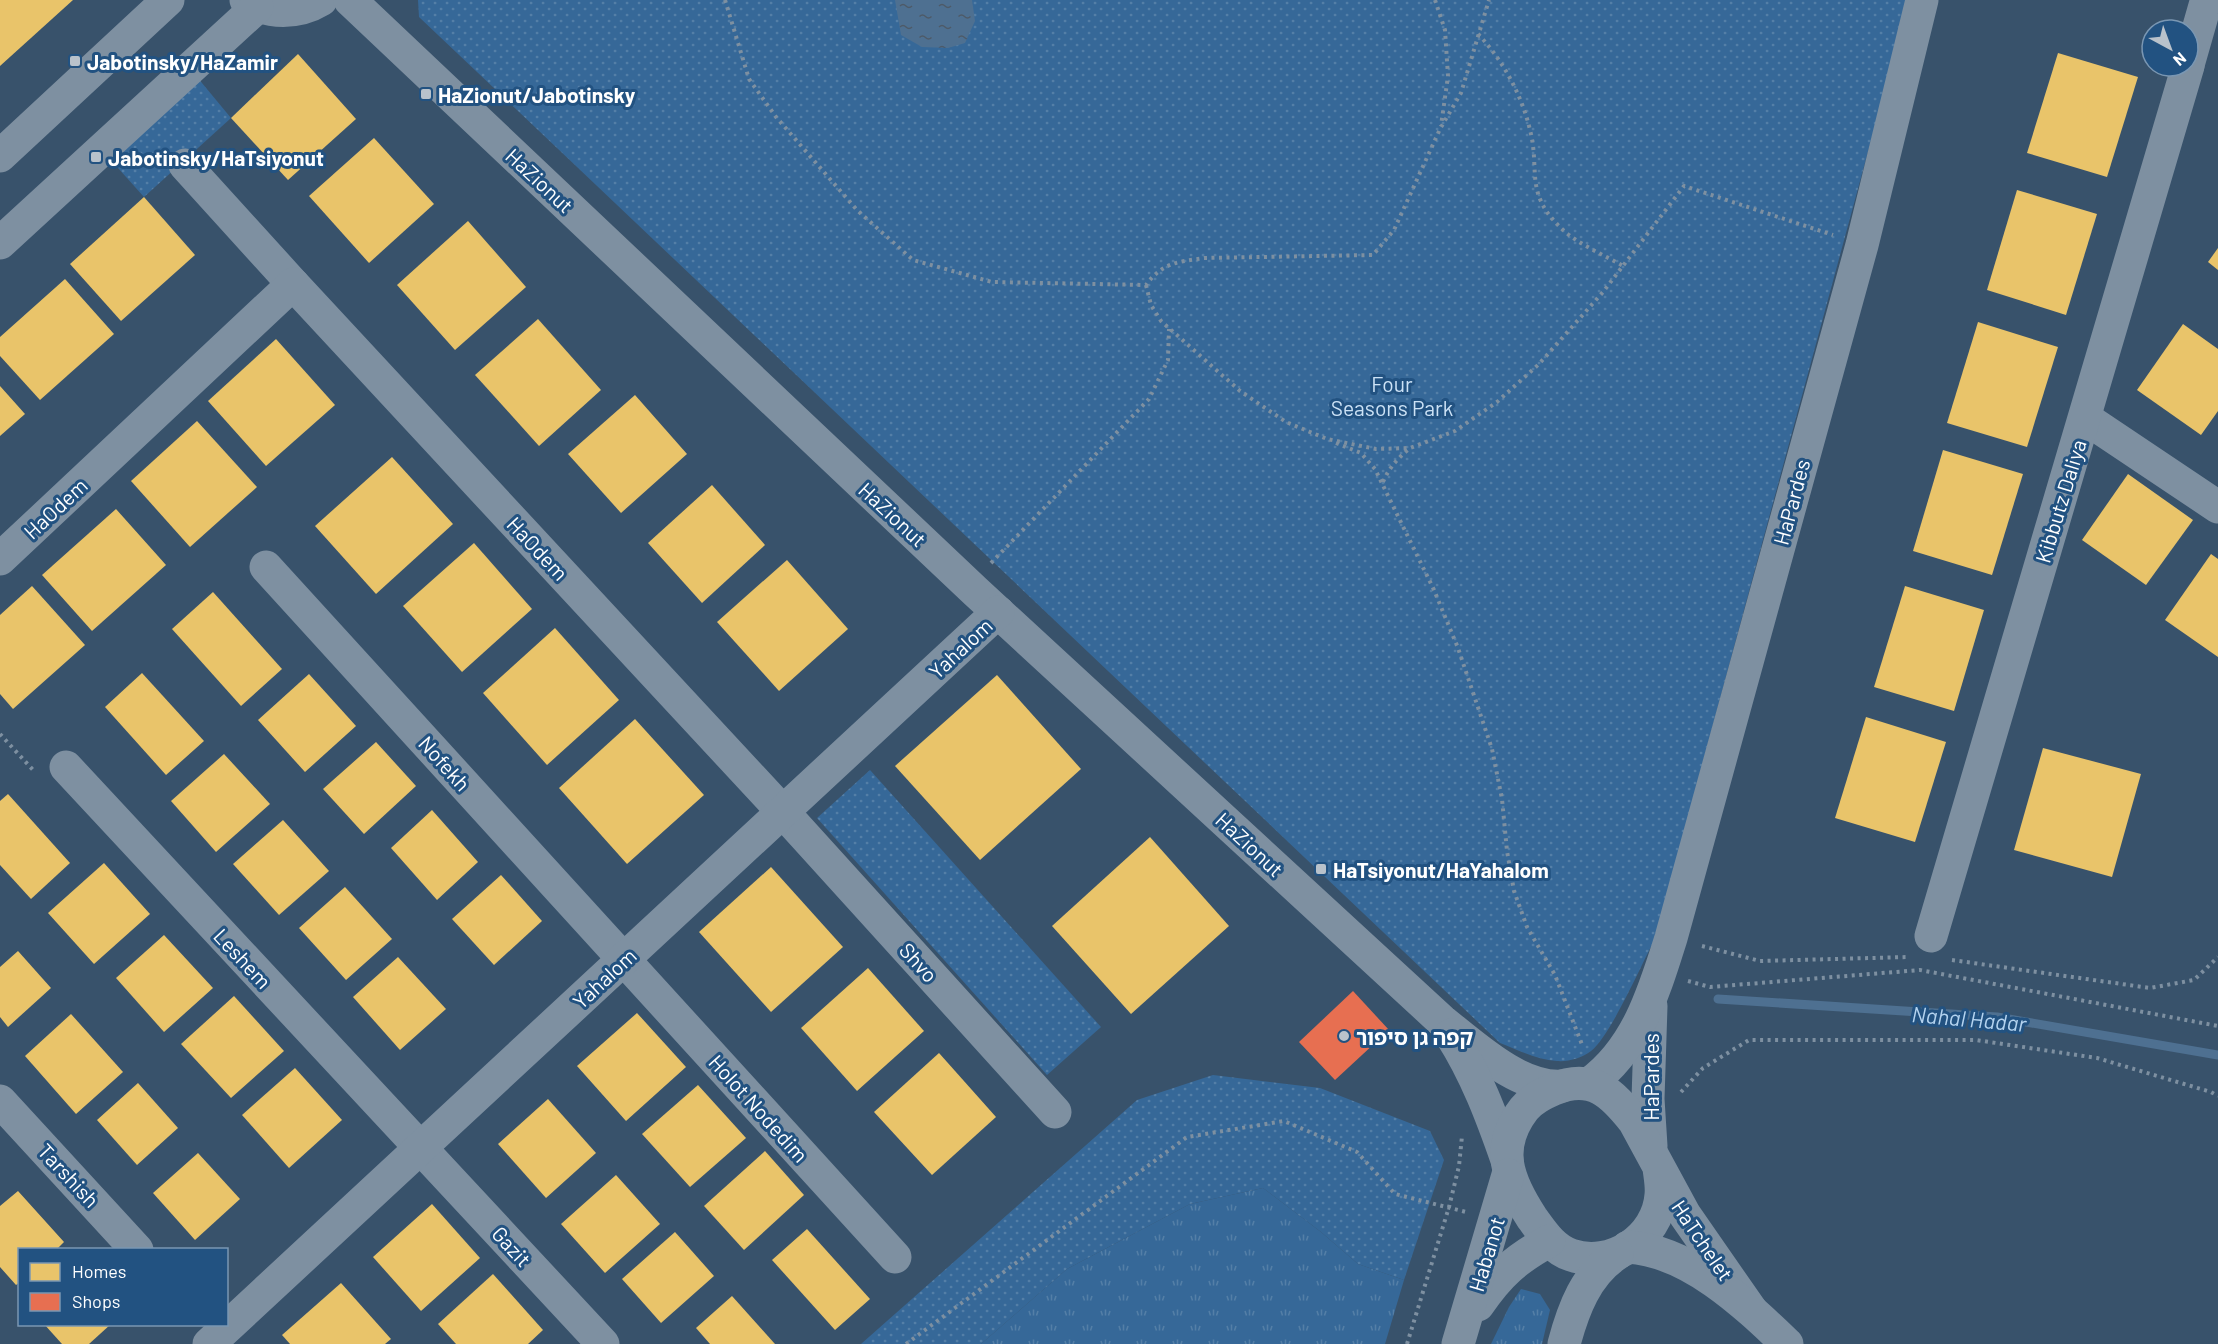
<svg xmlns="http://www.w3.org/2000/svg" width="2218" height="1344" viewBox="0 0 2218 1344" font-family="Barlow,'Noto Sans Hebrew',sans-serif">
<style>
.grass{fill:url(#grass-tufts)}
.park{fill:url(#park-dots)}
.water{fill:url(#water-ripples)}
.homes{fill:#e9c46a}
.shops{fill:#e76f51}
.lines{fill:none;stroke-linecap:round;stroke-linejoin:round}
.stream{stroke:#4e7091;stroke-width:9}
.path{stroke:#7e90a1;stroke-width:4;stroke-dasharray:3 4.5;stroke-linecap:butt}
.minor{stroke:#7e90a1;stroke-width:33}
.poi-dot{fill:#b9c2cb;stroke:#225281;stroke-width:2}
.labels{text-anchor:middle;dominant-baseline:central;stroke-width:6;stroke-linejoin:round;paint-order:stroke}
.poi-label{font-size:21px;font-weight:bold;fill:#fff;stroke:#225281;text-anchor:start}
.street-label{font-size:21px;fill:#fff;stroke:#225281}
.park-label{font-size:21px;fill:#cce2f6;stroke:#225281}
.water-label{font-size:22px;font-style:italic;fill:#b4d3ef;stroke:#225281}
</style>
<defs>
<pattern id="grass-tufts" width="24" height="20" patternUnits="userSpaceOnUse" patternTransform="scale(1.5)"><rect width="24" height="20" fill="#366898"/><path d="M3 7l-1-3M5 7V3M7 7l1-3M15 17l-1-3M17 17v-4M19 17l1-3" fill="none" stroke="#547fa7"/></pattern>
<pattern id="park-dots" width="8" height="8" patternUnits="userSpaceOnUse" patternTransform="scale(1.5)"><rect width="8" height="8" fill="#366898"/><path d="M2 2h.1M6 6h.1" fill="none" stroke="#547fa7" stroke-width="1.8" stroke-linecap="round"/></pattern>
<pattern id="water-ripples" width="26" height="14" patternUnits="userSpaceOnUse" patternTransform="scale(1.5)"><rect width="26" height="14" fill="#4e7091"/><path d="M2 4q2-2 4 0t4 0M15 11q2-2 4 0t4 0" fill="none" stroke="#4d5a68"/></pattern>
</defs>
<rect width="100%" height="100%" fill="#38526b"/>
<g class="grass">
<polygon points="1263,1188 1321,1232 1358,1264 1404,1280 1385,1344 981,1344 1067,1269 1190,1204"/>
<polygon points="1521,1289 1540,1294 1550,1310 1542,1344 1491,1344 1509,1307"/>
</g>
<g class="park">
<path d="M418,0H1909L1655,939C1642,963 1610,1037 1591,1051C1582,1058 1568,1062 1557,1061C1537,1060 1518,1050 1500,1043L419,17Z"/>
<polygon points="197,77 231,118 144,197 109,158"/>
<polygon points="870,770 1101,1027 1047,1075 817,818"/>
<polygon points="1213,1075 1320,1088 1430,1131 1444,1160 1404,1280 1358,1264 1321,1232 1263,1188 1190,1204 1067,1269 981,1344 861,1344 1137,1100"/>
</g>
<polygon class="water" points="895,0 972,0 975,21 965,43 948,48 922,47 901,35"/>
<g class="homes">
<polygon points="0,0 73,0 0,66"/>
<polygon points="2058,53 2138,77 2107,177 2027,153"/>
<polygon points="298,54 356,119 288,180 231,118"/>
<polygon points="374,138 434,204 369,263 309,196"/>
<polygon points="2017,190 2097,214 2066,315 1987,290"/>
<polygon points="144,197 195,255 121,321 70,264"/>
<polygon points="468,221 526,287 455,350 397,285"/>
<polygon points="2218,248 2218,270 2208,262"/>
<polygon points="65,279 114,334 40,400 0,356 0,337"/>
<polygon points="538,319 601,390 539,446 475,375"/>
<polygon points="1978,322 2058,347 2027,447 1947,423"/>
<polygon points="2183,324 2218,349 2218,411 2201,435 2137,390"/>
<polygon points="276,339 335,405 266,466 208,401"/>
<polygon points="0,386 25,414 0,436"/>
<polygon points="635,395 687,454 621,513 568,454"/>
<polygon points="197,421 257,487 190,547 131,481"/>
<polygon points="1943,450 2023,474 1992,575 1913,551"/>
<polygon points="392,457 453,524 376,594 315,526"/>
<polygon points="2128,474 2193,520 2146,585 2082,540"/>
<polygon points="712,485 765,545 702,603 648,543"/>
<polygon points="116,509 166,565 92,631 42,575"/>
<polygon points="474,543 532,609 462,672 403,606"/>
<polygon points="2211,554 2218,559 2218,657 2165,620"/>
<polygon points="787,560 848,629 779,691 717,622"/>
<polygon points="32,586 85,645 13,709 0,694 0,615"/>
<polygon points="1905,586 1984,610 1954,711 1874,687"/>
<polygon points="213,592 282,669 241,706 172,629"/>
<polygon points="555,628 619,700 547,765 483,693"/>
<polygon points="142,673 204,741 166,775 105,707"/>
<polygon points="309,674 356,726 305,772 258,720"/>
<polygon points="997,675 1081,769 980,860 895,766"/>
<polygon points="1866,717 1946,742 1915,842 1835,818"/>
<polygon points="635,719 704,795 627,864 559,788"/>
<polygon points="376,742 416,786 364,834 323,789"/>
<polygon points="2043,748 2141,774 2112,877 2014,850"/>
<polygon points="224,754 270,804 216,852 171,801"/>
<polygon points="8,794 70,863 31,899 0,865 0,801"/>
<polygon points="432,810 478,862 437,900 391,848"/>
<polygon points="283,820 329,871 279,915 233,864"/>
<polygon points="1150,837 1229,926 1131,1014 1052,926"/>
<polygon points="104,863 150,914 94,964 48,913"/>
<polygon points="771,867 843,947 771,1012 699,932"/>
<polygon points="501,875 542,921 494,965 452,919"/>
<polygon points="345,887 392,939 346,980 299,928"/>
<polygon points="164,935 213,988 164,1032 116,978"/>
<polygon points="18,951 51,988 8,1027 0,1017 0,967"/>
<polygon points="398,957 446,1009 400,1050 353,997"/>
<polygon points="868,968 924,1031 857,1091 801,1028"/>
<polygon points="234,996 284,1051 231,1098 181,1044"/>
<polygon points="637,1013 686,1067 626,1121 577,1066"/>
<polygon points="71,1014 123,1072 76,1114 25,1056"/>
<polygon points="939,1053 996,1117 932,1175 874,1112"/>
<polygon points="295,1068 342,1120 289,1168 242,1115"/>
<polygon points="138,1083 178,1128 137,1165 97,1120"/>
<polygon points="698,1085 746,1138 690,1187 642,1134"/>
<polygon points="548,1099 596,1153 546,1198 498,1144"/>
<polygon points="765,1151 804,1195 744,1250 704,1206"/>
<polygon points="198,1153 240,1199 195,1240 153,1193"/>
<polygon points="616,1175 660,1224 605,1273 561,1224"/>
<polygon points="18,1191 64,1242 56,1250 20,1250 20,1282 16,1285 0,1267 0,1206"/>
<polygon points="432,1204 480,1258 421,1311 373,1257"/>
<polygon points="807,1229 870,1299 835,1330 772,1260"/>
<polygon points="675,1232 714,1276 661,1323 622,1279"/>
<polygon points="493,1274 543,1330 528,1344 456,1344 438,1324"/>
<polygon points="341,1283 391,1339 385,1344 290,1344 282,1335"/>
<polygon points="732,1296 775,1344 710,1344 696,1328"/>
<polygon points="44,1324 111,1324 89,1344 62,1344"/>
</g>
<polygon class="shops" points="1353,991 1389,1030 1335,1080 1299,1042"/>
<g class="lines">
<polyline class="stream" points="1718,999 1997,1017 2218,1055"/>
<g class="path">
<path d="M725,0L749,79L776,117L857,210L913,260L992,282L1146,285C1163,262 1178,262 1204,258L1373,255L1394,230L1440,129L1461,93L1489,0"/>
<polyline points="1435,0 1445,30 1448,76 1441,126"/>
<path d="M1478,34C1502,59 1522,95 1530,130C1540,168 1525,191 1557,224C1574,243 1601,253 1623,266"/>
<polyline points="1146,285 1151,305 1161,321 1240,391 1286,422 1327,439 1376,449 1410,448 1455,431 1497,402 1539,364 1603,292 1684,186 1833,235"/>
<polyline points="1336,443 1361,453 1375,469 1434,590 1458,648 1492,749 1502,799 1507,851 1514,891 1527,927 1555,975 1583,1047"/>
<path d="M1383,482C1389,468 1397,459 1409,449"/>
<polyline points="991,563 1149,399 1168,360 1169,329"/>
<polyline points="0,734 34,771"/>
<polyline points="1702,946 1760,961 1908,957"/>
<polyline points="1952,960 2150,988 2194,980 2218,957"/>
<polyline points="1688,981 1710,987 1920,970 2218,1026"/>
<polyline points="1681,1092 1703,1068 1749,1040 1976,1040 2097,1058 2211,1092 2218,1096"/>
<polyline points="906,1344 1187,1137 1284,1121 1357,1152 1395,1194 1466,1212"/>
<polyline points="1407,1344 1449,1207 1459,1166 1462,1136"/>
</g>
<g class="minor">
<path d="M246,0C269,14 298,14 321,0"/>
<path d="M350,0L975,591L1442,1021C1474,1046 1519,1089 1562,1086"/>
<polyline points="2188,65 2206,2 2209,0"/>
<polyline points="0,156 168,0"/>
<polyline points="185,165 293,284"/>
<polyline points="0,243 257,7"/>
<polyline points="2085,418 2218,507"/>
<polyline points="0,559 293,284 783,812 1055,1112"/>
<polyline points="266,567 895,1257"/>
<polyline points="66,767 603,1344"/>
<polyline points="1931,936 2188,66"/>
<polyline points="1651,1006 1648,1099 1651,1146"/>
<path d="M1451,1035C1476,1074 1492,1117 1507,1160"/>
<path d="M1590,1083C1637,1049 1654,992 1671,938L1862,245L1922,0"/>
<polyline points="0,1101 137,1250"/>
<path d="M1659,1168C1660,1177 1662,1186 1661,1195C1658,1238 1611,1269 1571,1255C1553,1249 1543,1233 1532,1218C1508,1181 1494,1148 1524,1109C1532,1099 1543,1094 1554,1089C1592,1073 1612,1093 1634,1121L1685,1215L1751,1310"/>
<path d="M1628,1247C1690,1251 1745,1304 1787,1344"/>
<path d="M1478,1305C1499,1274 1516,1259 1549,1241"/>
<polyline points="209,1344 998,612"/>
<polyline points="1458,1344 1508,1175"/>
<path d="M1564,1344C1573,1310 1586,1274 1617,1254"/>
</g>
</g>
<g class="poi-dot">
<rect x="69" y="55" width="12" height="12" rx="3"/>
<rect x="420" y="88" width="12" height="12" rx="3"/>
<rect x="90" y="151" width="12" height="12" rx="3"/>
<rect x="1315" y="863" width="12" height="12" rx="3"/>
<circle cx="1344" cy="1036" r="6"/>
</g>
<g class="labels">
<g class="poi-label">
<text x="87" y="61">Jabotinsky/HaZamir</text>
<text x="438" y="94">HaZionut/Jabotinsky</text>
<text x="108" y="157">Jabotinsky/HaTsiyonut</text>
<text x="1333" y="869">HaTsiyonut/HaYahalom</text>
<text x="1356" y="1036">קפה גן סיפור</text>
</g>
<g class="street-label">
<text transform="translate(540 180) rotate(43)">HaZionut</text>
<text transform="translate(2060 501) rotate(-73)">Kibbutz Daliya</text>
<text transform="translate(1791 502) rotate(-75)">HaPardes</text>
<text transform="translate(55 508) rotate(-43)">HaOdem</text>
<text transform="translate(893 514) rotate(43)">HaZionut</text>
<text transform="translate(538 548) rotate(47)">HaOdem</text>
<text transform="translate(960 648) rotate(-43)">Yahalom</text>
<text transform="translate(445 763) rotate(48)">Nofekh</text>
<text transform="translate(1250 844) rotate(43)">HaZionut</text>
<text transform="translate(243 958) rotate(47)">Leshem</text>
<text transform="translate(919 962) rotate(48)">Shvo</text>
<text transform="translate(604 978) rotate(-43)">Yahalom</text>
<text transform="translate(1650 1077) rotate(-90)">HaPardes</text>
<text transform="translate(759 1108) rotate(48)">Holot Nodedim</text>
<text transform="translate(69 1175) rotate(47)">Tarshish</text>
<text transform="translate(1703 1240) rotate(56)">HaTchelet</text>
<text transform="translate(512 1246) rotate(47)">Gazit</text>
<text transform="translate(1486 1254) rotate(-73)">Habanot</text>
</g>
<g class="park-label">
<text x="1392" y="383">Four<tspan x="1392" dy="24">Seasons Park</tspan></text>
</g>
<g class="water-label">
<text transform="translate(1969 1018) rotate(5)">Nahal Hadar</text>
</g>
</g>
<rect x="18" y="1248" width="210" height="78" fill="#225281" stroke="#7a97b3" stroke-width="1.5"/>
<rect x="30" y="1263" width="30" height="18" fill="#e9c46a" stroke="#7a97b3" stroke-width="1.5"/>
<text x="72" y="1278" font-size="18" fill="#ffffff">Homes</text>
<rect x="30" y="1293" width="30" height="18" fill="#e76f51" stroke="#7a97b3" stroke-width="1.5"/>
<text x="72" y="1308" font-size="18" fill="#ffffff">Shops</text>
<g transform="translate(2170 48) rotate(139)"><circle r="28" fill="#225281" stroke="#7a97b3" stroke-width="1.5"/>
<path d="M0-4.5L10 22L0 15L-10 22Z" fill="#b9c2cb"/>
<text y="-9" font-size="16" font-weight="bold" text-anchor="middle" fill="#ffffff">N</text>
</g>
</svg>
